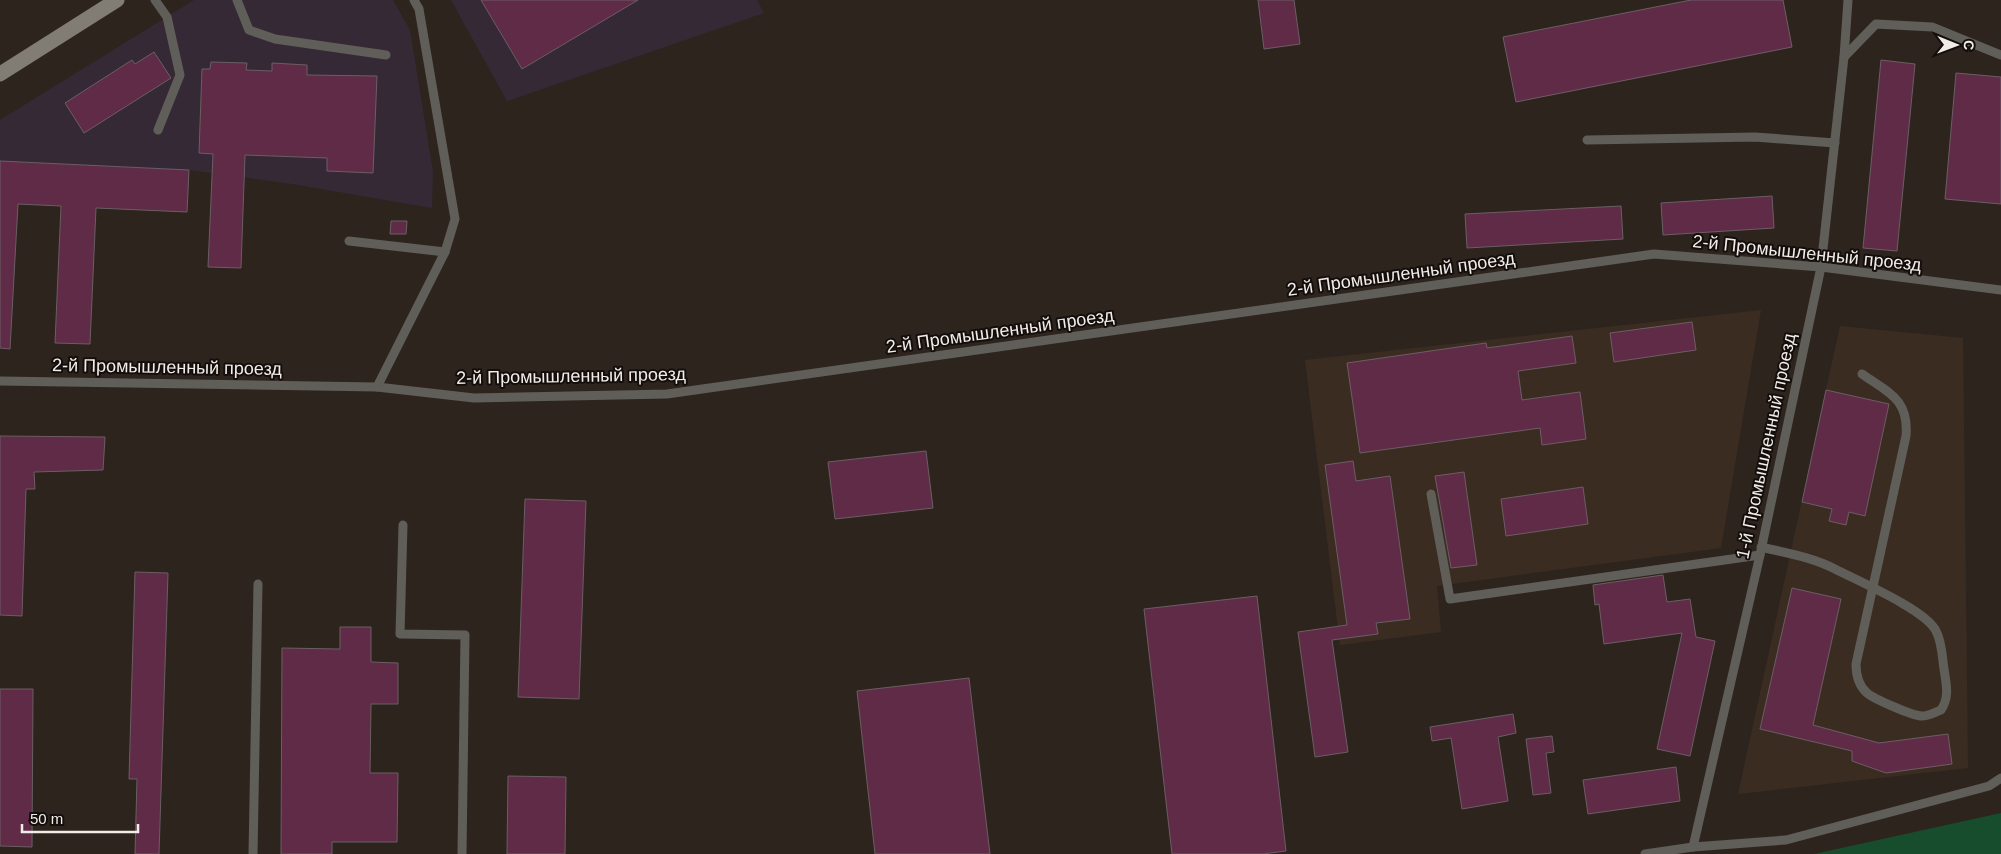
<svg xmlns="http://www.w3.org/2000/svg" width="2001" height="854" viewBox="0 0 2001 854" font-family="Arial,sans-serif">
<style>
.commercial{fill:#362936}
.built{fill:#3b2c22}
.green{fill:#174c2d}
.building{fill:#602b46;stroke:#6b5e64}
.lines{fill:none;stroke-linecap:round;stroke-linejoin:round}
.lane{stroke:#605e59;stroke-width:9}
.secondary{stroke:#817d75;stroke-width:15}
.labels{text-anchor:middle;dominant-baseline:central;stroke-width:4;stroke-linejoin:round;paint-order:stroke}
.street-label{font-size:18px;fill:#f2ece8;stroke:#130e0c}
</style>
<rect width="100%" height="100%" fill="#2e241e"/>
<g class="commercial">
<polygon points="194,0 393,0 410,30 433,172 432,208 292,184 189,170 0,161 0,120"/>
<polygon points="451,0 757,0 764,13 507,101"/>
</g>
<g class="built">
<polygon points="1761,310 1721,548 1437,586 1441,632 1340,645 1305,360"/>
<polygon points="1840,326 1963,338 1968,768 1738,794"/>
</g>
<polygon class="green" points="2001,813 2001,854 1814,854"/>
<g class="building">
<polygon points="481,0 638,0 522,69"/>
<polygon points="1258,0 1294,0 1300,44 1264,49"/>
<polygon points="1691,0 1783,0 1792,47 1516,102 1503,37"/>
<polygon points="154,52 171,78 84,133 65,103 132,60 135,64"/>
<polygon points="1881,60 1915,64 1897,251 1863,248"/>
<polygon points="211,62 247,63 246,70 272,71 272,63 307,65 307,75 377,76 373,173 327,171 327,158 245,155 241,268 208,267 213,154 199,153 202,69 210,69"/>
<polygon points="1956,73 2001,77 2001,204 1945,199"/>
<polygon points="0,161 189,170 187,212 96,208 90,344 55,343 61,206 18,204 10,349 0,348"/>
<polygon points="1772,196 1774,228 1663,235 1661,203"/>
<polygon points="1621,206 1623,239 1467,248 1465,214"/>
<polygon points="391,221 407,221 406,234 390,234"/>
<polygon points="1692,322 1696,350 1614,362 1610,333"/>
<polygon points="1572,336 1576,363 1518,371 1522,400 1580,392 1586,439 1542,445 1540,428 1360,453 1347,363 1486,343 1487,348"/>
<polygon points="1826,390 1889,404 1865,516 1849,512 1846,525 1829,521 1832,509 1802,502"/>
<polygon points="0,436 105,437 103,470 34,472 35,489 26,489 22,616 0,615"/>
<polygon points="926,451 933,508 835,519 828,462"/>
<polygon points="1353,461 1356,481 1390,476 1410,619 1376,623 1378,634 1332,640 1348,752 1315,757 1298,632 1347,625 1325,465"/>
<polygon points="1464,472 1477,565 1451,568 1435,476"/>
<polygon points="1583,487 1588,524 1506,536 1501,499"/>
<polygon points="525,499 586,501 579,699 518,697"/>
<polygon points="135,572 168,573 159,854 135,854 137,779 129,779"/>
<polygon points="1663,575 1667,602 1690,599 1696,637 1715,641 1690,756 1657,749 1682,633 1604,644 1599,604 1595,605 1593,585"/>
<polygon points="1792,588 1841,599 1813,725 1879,743 1948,734 1952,764 1886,773 1852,761 1852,751 1760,729"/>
<polygon points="1257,596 1286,851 1263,854 1172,854 1144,609"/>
<polygon points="340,627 371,627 371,662 398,663 398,704 371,704 370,773 398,773 397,842 332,842 332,854 281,854 282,648 340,649"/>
<polygon points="969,678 990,854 875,854 857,691"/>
<polygon points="0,689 33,689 32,847 0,846"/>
<polygon points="1513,714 1516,733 1498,737 1508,801 1462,809 1451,738 1432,741 1430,727"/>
<polygon points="1552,736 1554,752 1546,753 1551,793 1533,795 1526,739"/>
<polygon points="1676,767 1680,801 1588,814 1583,780"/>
<polygon points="508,776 566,777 565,854 507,854"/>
</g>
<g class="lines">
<g class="lane">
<polyline points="155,0 167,17 180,75 158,130"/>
<polyline points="237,0 249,30 275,39 386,55"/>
<polyline points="1844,57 1876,24 1932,27 2001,55"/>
<polyline points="1587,140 1755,137 1835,143"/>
<polyline points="349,241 445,252"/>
<polyline points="0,381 377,387 474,398 667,394 1654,254 1821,267 2001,290"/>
<polyline points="377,387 445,252 455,219 419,9 414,0"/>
<polyline points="1431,494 1450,599 1760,555"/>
<polyline points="403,525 400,634 465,635 462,854"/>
<path d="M1761,547C1786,553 1812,557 1835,569C1858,581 1926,610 1936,631C1942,642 1942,656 1944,669C1946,683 1950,697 1941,710C1935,712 1929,716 1922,716C1913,716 1874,699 1867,693C1859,686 1856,674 1856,664L1906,436C1909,399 1889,393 1862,374"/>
<polyline points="1693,847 1786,840 1989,786 2001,778"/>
<polyline points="253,854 258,584"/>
<polyline points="1645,854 1693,847 1760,555 1821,267 1844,57 1848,0"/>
</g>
<polyline class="secondary" points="0,74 117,0"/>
</g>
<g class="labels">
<g class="street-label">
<text transform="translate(1807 253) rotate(6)">2-й Промышленный проезд</text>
<text transform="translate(1401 274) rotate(-8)">2-й Промышленный проезд</text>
<text transform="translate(1000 331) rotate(-8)">2-й Промышленный проезд</text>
<text transform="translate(167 367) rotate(1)">2-й Промышленный проезд</text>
<text transform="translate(571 376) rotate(-1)">2-й Промышленный проезд</text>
<text transform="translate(1766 446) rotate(-78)">1-й Промышленный проезд</text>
</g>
</g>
<g transform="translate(1956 45) rotate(91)" stroke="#130e0c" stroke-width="4" paint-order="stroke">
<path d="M0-4L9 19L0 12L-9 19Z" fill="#f2ece8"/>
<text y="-8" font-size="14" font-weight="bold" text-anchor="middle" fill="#f2ece8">С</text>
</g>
<path d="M22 824v8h116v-8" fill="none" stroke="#f2ece8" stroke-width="2.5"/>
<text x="30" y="824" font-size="15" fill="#f2ece8" stroke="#130e0c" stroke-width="4" paint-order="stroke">50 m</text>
</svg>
